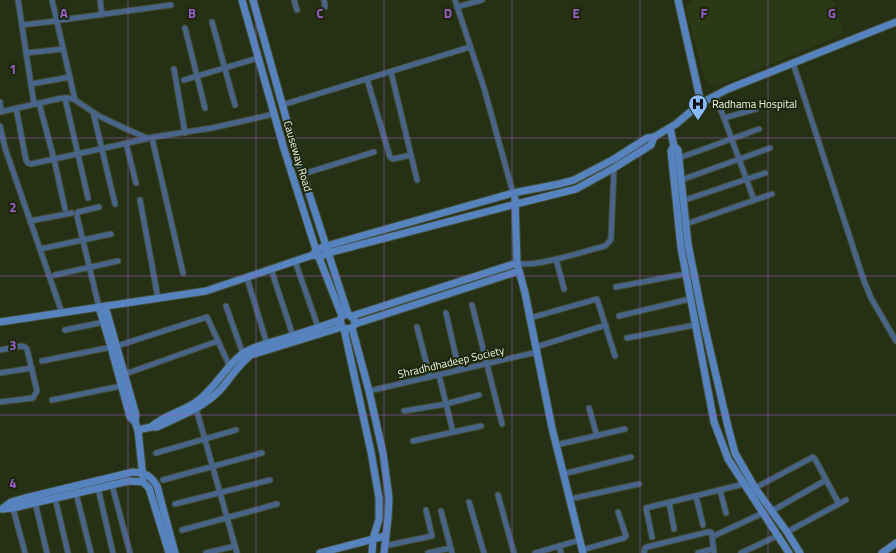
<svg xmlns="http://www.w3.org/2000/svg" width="896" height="553" viewBox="0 0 896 553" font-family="'Titillium Web',sans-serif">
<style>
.built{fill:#2c3916}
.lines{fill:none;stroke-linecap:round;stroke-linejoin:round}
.street-casing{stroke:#424c32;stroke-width:7}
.secondary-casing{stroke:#424c32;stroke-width:9}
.street{stroke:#486489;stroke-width:5}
.secondary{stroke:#5683be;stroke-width:7}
.grid{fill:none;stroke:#985fc9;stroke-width:1;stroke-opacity:0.55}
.labels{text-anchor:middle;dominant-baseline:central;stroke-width:4;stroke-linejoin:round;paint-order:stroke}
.poi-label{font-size:11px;fill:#f1f8e7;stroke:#1c260b;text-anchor:start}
.street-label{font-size:11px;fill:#f1f8e7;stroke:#1c260b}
.grid-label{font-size:13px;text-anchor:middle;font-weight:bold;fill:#985fc9;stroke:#1c260b;stroke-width:4;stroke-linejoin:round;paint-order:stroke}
</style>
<rect width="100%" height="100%" fill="#263015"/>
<polygon class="built" points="693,0 833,0 843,34 718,86 706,82 702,69 685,7"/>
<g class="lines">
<g class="street-casing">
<g id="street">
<polyline points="18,0 34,104"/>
<polyline points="52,0 75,100"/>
<polyline points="100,0 102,15"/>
<polyline points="294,0 297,10"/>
<polyline points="324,0 325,7"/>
<polyline points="455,0 484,88 513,193"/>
<polyline points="457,7 482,0"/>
<polyline points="61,20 171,5"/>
<polyline points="212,22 235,105"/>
<polyline points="22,25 56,21"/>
<polyline points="185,28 205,108"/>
<polyline points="26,53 63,49"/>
<polyline points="793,63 864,281 871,298 896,341"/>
<polyline points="174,69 185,133"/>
<polyline points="391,72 417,180"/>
<polyline points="367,79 390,157 393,159 411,155"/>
<polyline points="184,80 258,58"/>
<polyline points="31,84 70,77"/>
<polyline points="715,96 724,118 754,200"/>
<polyline points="65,98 88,198"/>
<polyline points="0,102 1,111"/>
<polyline points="39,103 54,159 65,209"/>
<polyline points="282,105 470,47"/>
<polyline points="16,108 26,160 28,163 31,164 146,139"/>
<polyline points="0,112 62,98 69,98 75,100 99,116 124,128 147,138 212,128 274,114"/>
<polyline points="93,112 115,204"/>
<polyline points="724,118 756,109"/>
<polyline points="0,126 5,148 62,313"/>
<polyline points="152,138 183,273"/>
<polyline points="126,143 136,183"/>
<polyline points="679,158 759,129"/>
<polyline points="303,174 374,152"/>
<polyline points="681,180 770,148"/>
<polyline points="140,200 158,298"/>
<polyline points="682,201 765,173"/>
<polyline points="99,207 78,212 77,216 99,307"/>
<polyline points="30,221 72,213"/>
<polyline points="686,224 772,194"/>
<polyline points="40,249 111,234"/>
<polyline points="556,259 564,289"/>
<polyline points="295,261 318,327"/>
<path d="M517,263C535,268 585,251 605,246L609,242L611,239L614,168"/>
<polyline points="271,269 293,336"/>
<polyline points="55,275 118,261"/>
<polyline points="247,278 267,344"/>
<polyline points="616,287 685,274"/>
<polyline points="472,305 502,424"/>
<polyline points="226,306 243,354"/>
<polyline points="446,313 459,370"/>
<polyline points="619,316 690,299"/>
<polyline points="530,318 597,299 615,356"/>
<polyline points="417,327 430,377"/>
<polyline points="65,330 104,322"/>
<polyline points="627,338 695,325"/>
<polyline points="536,347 606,325"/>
<polyline points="0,350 21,346 25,347 27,349 37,391 33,398 0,402"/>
<polyline points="42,361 117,346 207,317 230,367"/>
<polyline points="0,373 32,368"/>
<polyline points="125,374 218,341"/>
<polyline points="439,375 453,432"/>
<polyline points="369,391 537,352"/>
<polyline points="52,400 121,386"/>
<polyline points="196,408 237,553"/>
<polyline points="589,408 597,436"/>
<polyline points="404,411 446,404 479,395"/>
<polyline points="413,441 481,426"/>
<polyline points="556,445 625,429"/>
<polyline points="156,453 236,430"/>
<polyline points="563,474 631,457"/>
<polyline points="163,480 262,453"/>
<polyline points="112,485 130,553"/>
<polyline points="98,488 113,553"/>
<polyline points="755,488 813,457 815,459 839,504"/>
<polyline points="720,490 726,513"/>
<polyline points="76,493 91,553"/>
<polyline points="498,495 514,553"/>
<polyline points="696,496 703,525"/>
<polyline points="55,498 68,553"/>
<polyline points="570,499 639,484"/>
<polyline points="35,502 47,553"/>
<polyline points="469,502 484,553"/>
<polyline points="669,502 674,529"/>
<polyline points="175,504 270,480"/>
<polyline points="13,508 25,553"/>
<polyline points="441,511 452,553"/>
<polyline points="772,511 826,480"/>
<polyline points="182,530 277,504"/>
<polyline points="787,532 846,500"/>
<polyline points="716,535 763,513"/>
<polyline points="652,537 646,508 744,484"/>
<polyline points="384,546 432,536 426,510"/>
<polyline points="559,546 561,553"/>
<polyline points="582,550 624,538 626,536 618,512"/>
<polyline points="206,553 235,546"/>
<polyline points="428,553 451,548"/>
<polyline points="535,553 580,540"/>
<polyline points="644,553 645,548 647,547 708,532 711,532 712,535 714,553"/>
<polyline points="698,553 713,549"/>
<polyline points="741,553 777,536"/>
</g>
</g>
<g class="secondary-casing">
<g id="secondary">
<polyline points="242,0 284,149 316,250 342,316"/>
<polyline points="253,0 295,150 348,314"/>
<polyline points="701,103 728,89 896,22"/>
<polyline points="670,128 674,146 678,150 688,244 704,324 728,427 735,453 755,488 787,532 800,553"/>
<polyline points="674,146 671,151 681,248 714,422 728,459 789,553"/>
<polyline points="515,199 517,263 525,293 552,428 583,553"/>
<polyline points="313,255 316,250 326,246 513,193 559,184 574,180 614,159 647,138 654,137 676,124 701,103 678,0"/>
<polyline points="105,306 136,415 135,422 138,430 143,478"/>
<polyline points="99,307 111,347 130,417 135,422"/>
<polyline points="352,316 517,263"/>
<polyline points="0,322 206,291 310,256 313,255 319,257 328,253 516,204 576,189 614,168 651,145 654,137"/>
<polyline points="355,324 519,271"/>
<polyline points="352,328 346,329 342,327 340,320 342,316 348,314 354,319 355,324 352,328 369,391 383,453 389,498 388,518 384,553"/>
<polyline points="344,329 371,452 379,498 379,519 373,539 372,553"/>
<path d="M151,427C163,415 182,412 196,402C215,389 224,368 242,354C253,346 269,343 282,339C301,333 320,327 340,320"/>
<path d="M138,430L151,427H157C178,417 203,408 220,390C230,379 238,365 251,355L342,327"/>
<path d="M2,509L11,502L25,498L133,472C146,473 150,475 157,486L175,553"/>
<polyline points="3,509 13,508 129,481 143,482 149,488 169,553"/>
<polyline points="320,553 385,536"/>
<polyline points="882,553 896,543"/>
</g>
</g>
<use href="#street" class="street"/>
<use href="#secondary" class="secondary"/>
</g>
<path class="grid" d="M128,0V553M256,0V553M384,0V553M512,0V553M640,0V553M768,0V553M0,138H896M0,276H896M0,415H896"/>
<defs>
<g id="hospital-pin" transform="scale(1)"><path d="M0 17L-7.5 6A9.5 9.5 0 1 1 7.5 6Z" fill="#89bafc" stroke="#1c260b"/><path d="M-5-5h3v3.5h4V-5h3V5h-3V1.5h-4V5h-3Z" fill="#111"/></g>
</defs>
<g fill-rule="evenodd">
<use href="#hospital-pin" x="698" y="104"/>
</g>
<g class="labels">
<g class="poi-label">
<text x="712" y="104">Radhama Hospital</text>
</g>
<g class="street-label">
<text transform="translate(298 156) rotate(73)">Causeway Road</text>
<text transform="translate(451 362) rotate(-13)">Shradhdhadeep Society</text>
</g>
</g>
<g class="grid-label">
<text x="64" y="18">A</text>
<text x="192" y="18">B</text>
<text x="320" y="18">C</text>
<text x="448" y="18">D</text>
<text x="576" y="18">E</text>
<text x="704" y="18">F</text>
<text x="832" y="18">G</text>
<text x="13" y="74">1</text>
<text x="13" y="212">2</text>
<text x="13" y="350">3</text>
<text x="13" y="488">4</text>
</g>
</svg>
